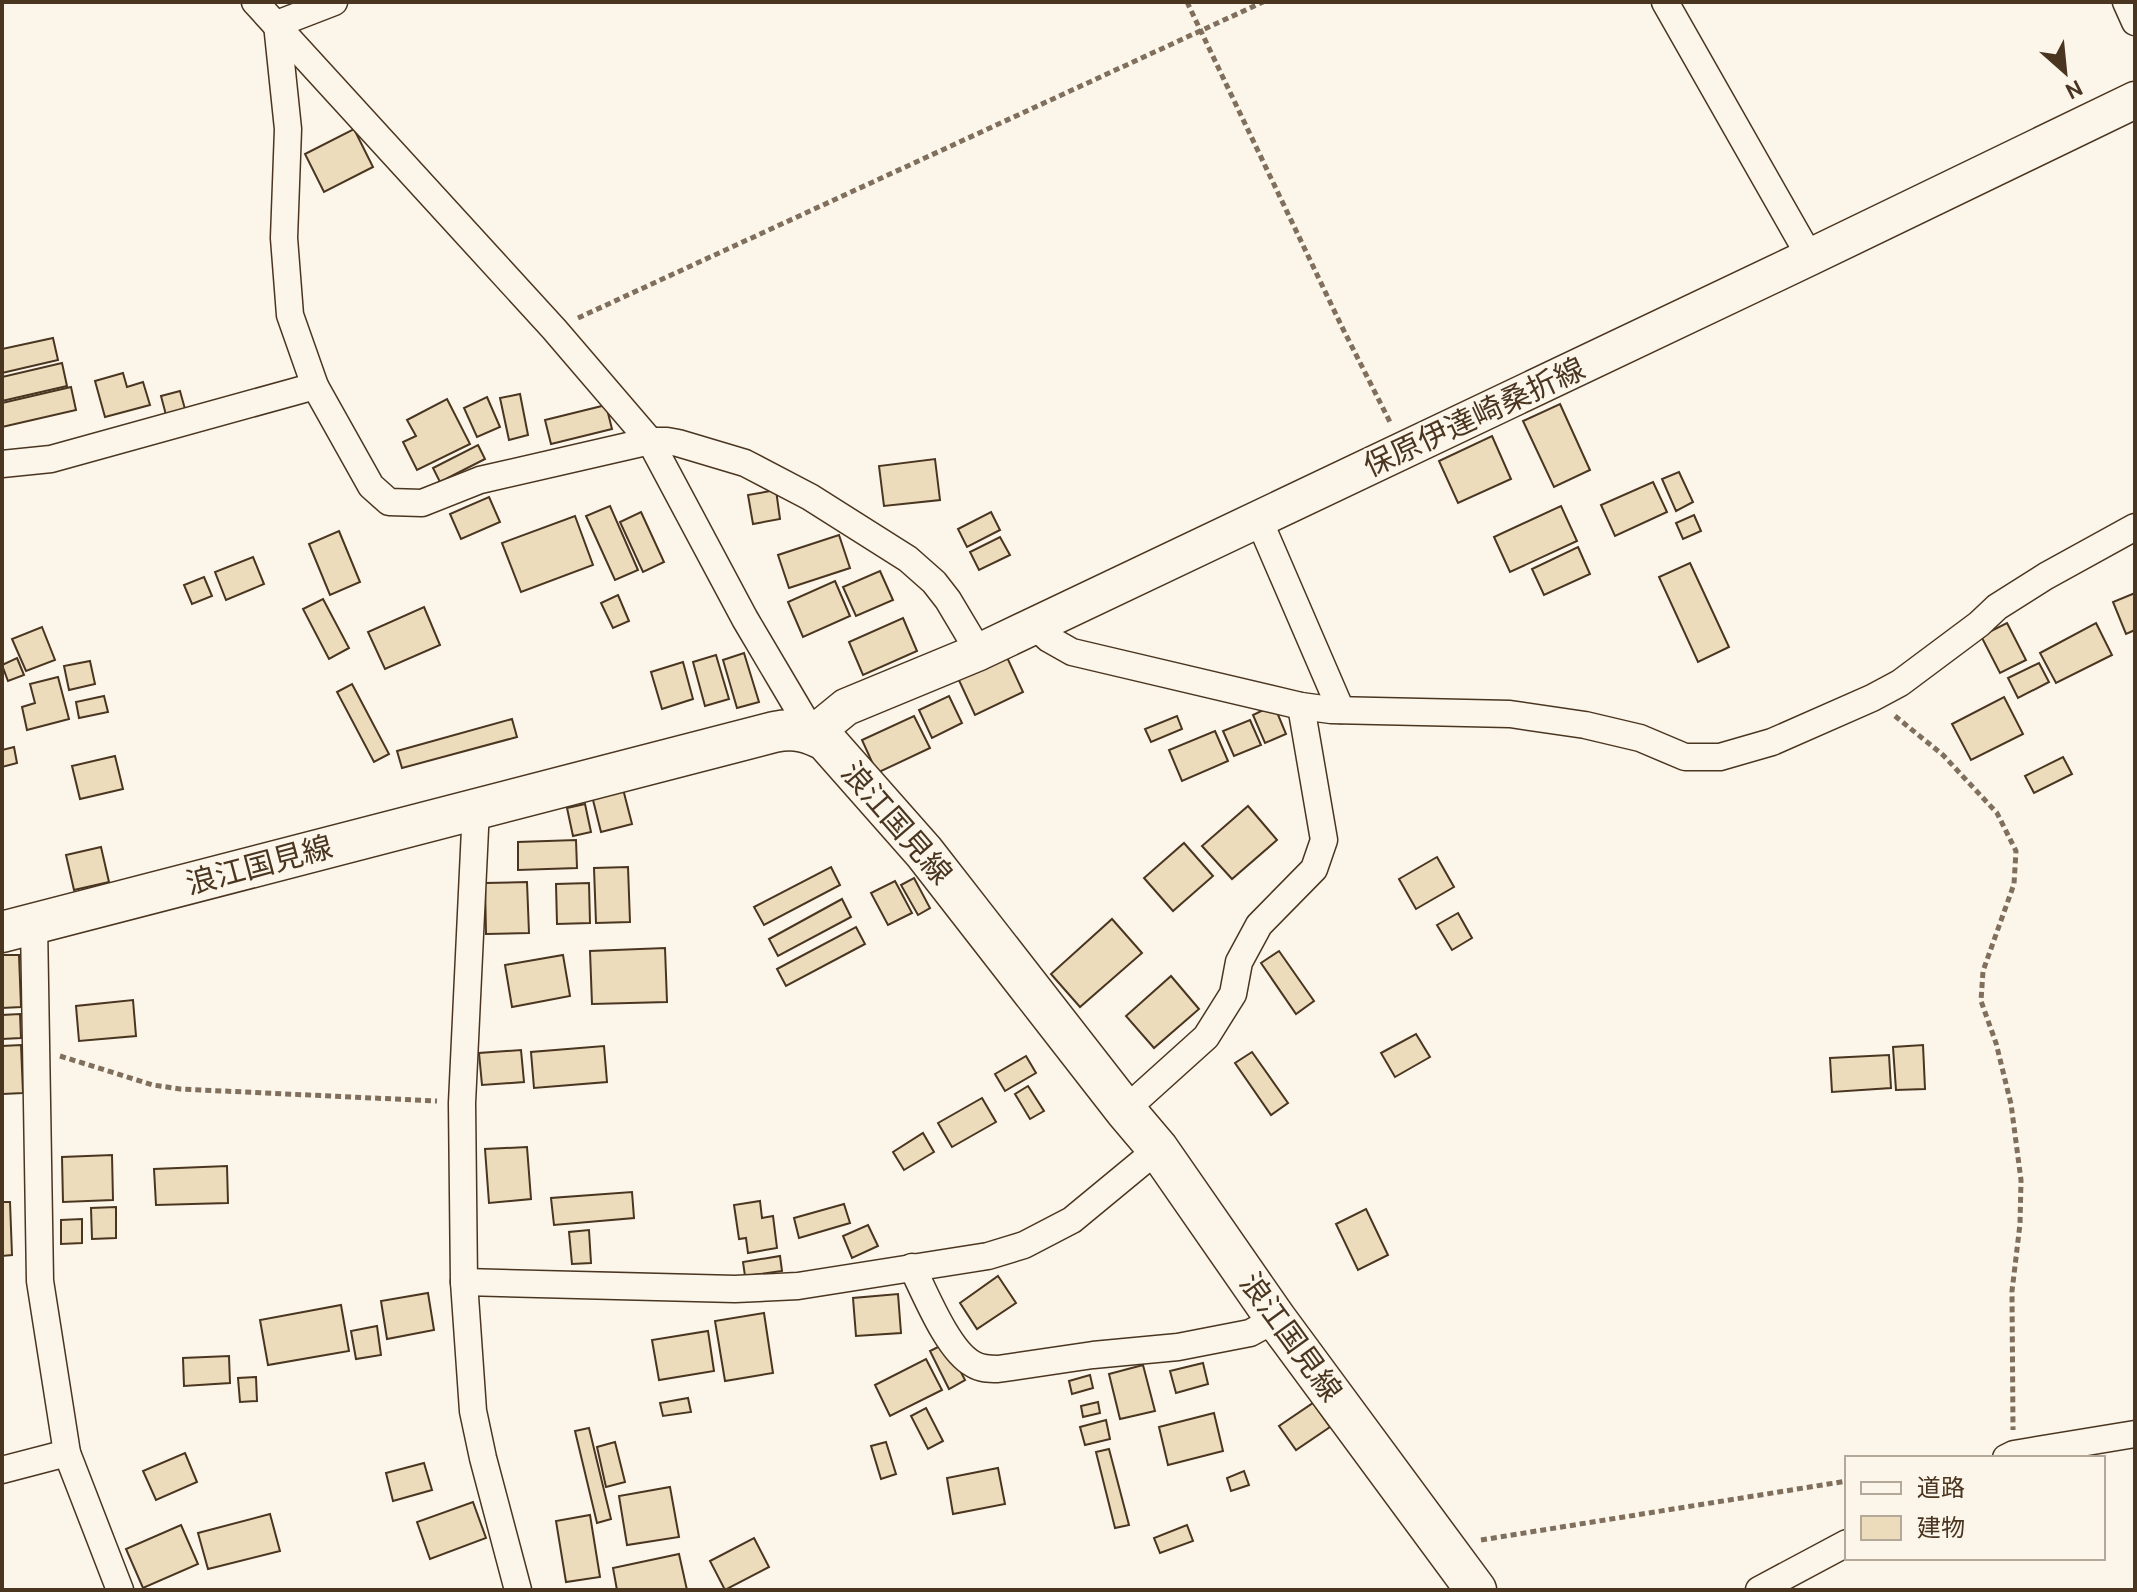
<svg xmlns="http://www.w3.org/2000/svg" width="2137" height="1592" viewBox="0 0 2137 1592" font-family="Cabin,'Noto Sans JP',sans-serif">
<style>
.building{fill:#ecdcbc;stroke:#4a3520;stroke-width:2}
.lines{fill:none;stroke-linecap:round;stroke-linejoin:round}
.minor-casing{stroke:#4a3520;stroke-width:29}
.secondary-casing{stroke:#4a3520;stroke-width:39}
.primary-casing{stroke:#4a3520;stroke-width:43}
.path{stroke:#7f6f5c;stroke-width:5;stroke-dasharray:6 4;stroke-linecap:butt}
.minor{stroke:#fbf6e9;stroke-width:26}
.secondary{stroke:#fbf6e9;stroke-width:36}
.primary{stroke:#fbf6e9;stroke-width:40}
.labels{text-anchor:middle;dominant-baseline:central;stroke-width:6;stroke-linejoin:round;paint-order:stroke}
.street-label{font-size:30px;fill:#4a3520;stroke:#fbf6e9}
</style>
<rect width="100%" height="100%" fill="#fbf6e9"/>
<g class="building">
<polygon points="354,129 373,167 324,192 305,154"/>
<polygon points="53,338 58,360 2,373 2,349"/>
<polygon points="62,363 67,386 2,401 2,377"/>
<polygon points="123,373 127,387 143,382 150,405 105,417 95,381"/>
<polygon points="71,387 76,410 2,427 2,403"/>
<polygon points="180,391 185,409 166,415 161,396"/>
<polygon points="520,394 528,435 509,440 500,398"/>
<polygon points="487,397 500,427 477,437 464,408"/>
<polygon points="447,399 470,444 417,470 403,442 416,436 407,420"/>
<polygon points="1560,404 1590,470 1554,487 1523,421"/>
<polygon points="606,405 612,429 551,444 545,420"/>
<polygon points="1492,436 1511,479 1458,503 1439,461"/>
<polygon points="478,445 485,459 440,482 433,468"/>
<polygon points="935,459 940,500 884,506 879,466"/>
<polygon points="1679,472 1693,502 1676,511 1662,479"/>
<polygon points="1653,482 1667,512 1615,536 1601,505"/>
<polygon points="776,490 780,519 753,524 748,495"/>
<polygon points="489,497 500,522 461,539 450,514"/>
<polygon points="610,506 638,570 615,580 586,516"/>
<polygon points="1561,506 1577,541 1510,572 1494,537"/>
<polygon points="641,512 664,562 643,572 620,522"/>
<polygon points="991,512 1000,530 967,547 958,529"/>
<polygon points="1694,515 1701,531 1683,539 1676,523"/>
<polygon points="575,516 593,565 521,592 502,543"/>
<polygon points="339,531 360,582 330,595 309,544"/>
<polygon points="839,535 850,568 789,588 778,555"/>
<polygon points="1000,537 1010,555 979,570 970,552"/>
<polygon points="1578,547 1590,574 1544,595 1532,569"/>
<polygon points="253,557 264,584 226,600 215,572"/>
<polygon points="1690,563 1729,647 1698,662 1659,577"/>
<polygon points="880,571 893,600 856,616 843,587"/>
<polygon points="204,577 212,596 192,604 184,585"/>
<polygon points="835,581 850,616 803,637 788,602"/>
<polygon points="2135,593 2135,630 2126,634 2113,602"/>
<polygon points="618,595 629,621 613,628 601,603"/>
<polygon points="323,599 349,648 329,659 303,609"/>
<polygon points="424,607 440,645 385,669 368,632"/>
<polygon points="903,618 917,651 863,675 849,642"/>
<polygon points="2007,623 2026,660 2000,673 1981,636"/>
<polygon points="2096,623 2112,655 2056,683 2040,653"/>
<polygon points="42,627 55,660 26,671 12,639"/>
<polygon points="744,653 759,702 737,708 723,660"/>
<polygon points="1005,653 1023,692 975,715 957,676"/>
<polygon points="716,655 729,699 705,706 693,662"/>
<polygon points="17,658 24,675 8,681 2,665"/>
<polygon points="90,661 95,684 69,690 64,666"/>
<polygon points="683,662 693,699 662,709 651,672"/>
<polygon points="2039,663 2049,682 2018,698 2008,678"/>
<polygon points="58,677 69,719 27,730 22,707 35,703 30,684"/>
<polygon points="352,684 389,754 374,762 337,692"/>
<polygon points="104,696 108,712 79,718 76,702"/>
<polygon points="949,696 962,723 932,738 919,710"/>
<polygon points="2004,697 2023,734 1971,760 1952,724"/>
<polygon points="1274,705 1286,734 1265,743 1253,715"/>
<polygon points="914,716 930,748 877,773 862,740"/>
<polygon points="1177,716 1182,729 1151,742 1145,729"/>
<polygon points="512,719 517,737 402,768 397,751"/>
<polygon points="1250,720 1261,745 1234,756 1223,731"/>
<polygon points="1215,731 1228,761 1182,781 1169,750"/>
<polygon points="14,747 17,763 2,767 2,750"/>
<polygon points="115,756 123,789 80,799 72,766"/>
<polygon points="2063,757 2072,774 2034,793 2025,776"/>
<polygon points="623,789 632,824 601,832 592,796"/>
<polygon points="585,804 591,832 573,836 567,808"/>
<polygon points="1248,806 1277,840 1232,879 1202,846"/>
<polygon points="576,840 577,868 518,870 518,842"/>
<polygon points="1184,843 1213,876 1173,911 1144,878"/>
<polygon points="101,847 109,882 74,890 66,855"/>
<polygon points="1437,857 1454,887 1416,909 1399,879"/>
<polygon points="628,867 630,922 596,923 594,868"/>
<polygon points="831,867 840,885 764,925 754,907"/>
<polygon points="914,878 930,908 918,915 901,885"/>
<polygon points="895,881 912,913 888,925 871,893"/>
<polygon points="527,882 529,933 486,934 485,883"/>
<polygon points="589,883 590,923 557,924 556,884"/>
<polygon points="842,899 851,917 778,956 769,939"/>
<polygon points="1458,913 1472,938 1452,950 1437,925"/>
<polygon points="1112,919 1142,953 1080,1007 1051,974"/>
<polygon points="856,927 865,944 786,986 777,969"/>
<polygon points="665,948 667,1002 592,1004 590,951"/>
<polygon points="1279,951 1314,1001 1296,1014 1261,963"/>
<polygon points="2,955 19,955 21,1007 2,1008"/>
<polygon points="563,955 570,996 512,1007 505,965"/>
<polygon points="1171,976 1199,1009 1154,1048 1126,1016"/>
<polygon points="133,1000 136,1036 79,1041 76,1006"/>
<polygon points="20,1014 21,1038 2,1039 2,1015"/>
<polygon points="1416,1034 1430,1057 1395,1077 1381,1053"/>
<polygon points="21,1045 23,1093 3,1094 2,1046"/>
<polygon points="1923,1045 1925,1089 1896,1090 1893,1047"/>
<polygon points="604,1046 607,1082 534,1088 531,1052"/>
<polygon points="521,1050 524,1082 482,1085 479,1053"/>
<polygon points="1252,1052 1288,1103 1271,1115 1235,1063"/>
<polygon points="1889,1055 1891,1088 1832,1092 1830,1058"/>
<polygon points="1026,1056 1036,1073 1005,1091 995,1074"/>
<polygon points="1028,1086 1044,1111 1030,1119 1015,1094"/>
<polygon points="982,1098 996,1122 952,1147 938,1123"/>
<polygon points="923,1133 934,1152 904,1170 893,1152"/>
<polygon points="527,1147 531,1199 489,1203 485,1149"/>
<polygon points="112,1155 113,1200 63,1202 62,1157"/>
<polygon points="227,1166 228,1203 156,1205 154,1169"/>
<polygon points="632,1192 634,1218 554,1225 551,1198"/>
<polygon points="760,1201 762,1218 773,1216 777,1248 748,1253 746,1238 739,1239 734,1205"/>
<polygon points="2,1202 10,1202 12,1255 2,1256"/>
<polygon points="844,1204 850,1223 799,1238 794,1218"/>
<polygon points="116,1207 116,1238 92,1239 91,1208"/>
<polygon points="1366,1209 1388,1255 1358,1270 1336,1224"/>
<polygon points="82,1219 82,1243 61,1244 61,1220"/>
<polygon points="868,1225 878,1246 852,1258 843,1236"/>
<polygon points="589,1230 591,1263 572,1264 569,1232"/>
<polygon points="780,1256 782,1271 745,1276 743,1262"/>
<polygon points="998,1276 1016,1303 977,1329 960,1303"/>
<polygon points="428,1293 434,1330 387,1339 381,1301"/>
<polygon points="898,1294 901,1333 856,1336 853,1298"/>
<polygon points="341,1305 349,1351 268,1365 260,1320"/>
<polygon points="764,1313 773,1373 725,1381 715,1321"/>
<polygon points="377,1326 381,1355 356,1359 351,1331"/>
<polygon points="708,1331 714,1371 659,1380 652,1340"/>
<polygon points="946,1343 965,1380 949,1389 930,1351"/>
<polygon points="229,1356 230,1383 184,1386 183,1358"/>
<polygon points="926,1359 942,1390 890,1416 875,1385"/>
<polygon points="1203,1363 1208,1384 1176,1393 1170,1371"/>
<polygon points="1143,1365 1155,1411 1120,1419 1109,1374"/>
<polygon points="1090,1375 1093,1388 1072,1394 1069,1381"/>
<polygon points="256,1377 257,1401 240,1402 238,1378"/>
<polygon points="688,1398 691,1412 663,1416 660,1403"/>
<polygon points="1098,1402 1100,1413 1083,1417 1081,1406"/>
<polygon points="1313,1403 1330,1427 1296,1450 1279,1426"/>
<polygon points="926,1408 943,1441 928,1449 911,1416"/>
<polygon points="1214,1413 1223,1451 1168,1465 1159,1427"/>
<polygon points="1106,1420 1110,1439 1085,1445 1080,1427"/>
<polygon points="589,1428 611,1519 597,1523 575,1431"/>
<polygon points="615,1442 625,1482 606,1487 597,1447"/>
<polygon points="886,1442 896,1474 881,1479 871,1446"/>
<polygon points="1109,1449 1129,1525 1115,1528 1096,1452"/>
<polygon points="185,1453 197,1482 156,1500 143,1471"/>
<polygon points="424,1463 432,1490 393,1501 386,1473"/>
<polygon points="998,1468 1005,1504 953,1514 947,1478"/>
<polygon points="1244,1471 1249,1485 1231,1491 1227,1478"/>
<polygon points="670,1487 679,1537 627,1545 619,1496"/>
<polygon points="473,1502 486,1538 430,1559 417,1522"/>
<polygon points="270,1514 280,1551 208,1569 198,1533"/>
<polygon points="590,1515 600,1577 566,1582 556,1521"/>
<polygon points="181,1525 198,1564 143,1588 126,1549"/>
<polygon points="1187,1525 1193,1541 1160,1553 1154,1538"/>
<polygon points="754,1538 769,1567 725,1590 710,1561"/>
<polygon points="679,1554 687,1590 617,1590 613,1568"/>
</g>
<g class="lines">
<g class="minor-casing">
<g id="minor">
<polyline points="255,2 554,329 650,441 745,619 813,734"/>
<polyline points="334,2 277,24 288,129 284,238 290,315 315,386 371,486 389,502 422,503 480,480 650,441 667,441 678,443 745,463 810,497 908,559 934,582 948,600 979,652"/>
<polyline points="1665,2 1810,257"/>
<polyline points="2126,2 2135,22"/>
<polyline points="2,464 51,459 315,386"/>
<polyline points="1259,520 1341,710"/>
<polyline points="1035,626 1049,639 1072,652 1301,706 1331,710 1510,714 1585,725 1640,738 1685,757 1720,757 1772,742 1872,698 1900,683 1979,624 1997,607 2046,576 2135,527"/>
<polyline points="476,808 462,1103 464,1282 473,1411 483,1458 518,1590"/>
<polyline points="34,924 40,1281 67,1453 120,1590"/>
<polyline points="1125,1110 1206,1037 1233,994 1239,962 1259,925 1314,869 1324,840 1301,706"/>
<path d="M912,1267C925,1293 948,1351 973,1364C981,1369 989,1369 998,1369L1093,1355L1178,1347L1250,1333L1276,1319"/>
<polyline points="464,1282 735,1289 798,1286 988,1256 1024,1245 1072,1220 1158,1149"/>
<polyline points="2006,1458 2014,1454 2135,1434"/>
<polyline points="2,1470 67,1453"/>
<polyline points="1759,1590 1847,1543"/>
</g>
</g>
<g class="secondary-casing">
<polyline id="secondary" points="813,734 846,707 979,652 1810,257 2135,100"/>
</g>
<g class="primary-casing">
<path id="primary" d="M2,932L774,732C794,728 808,731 826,741L924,852L1125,1110L1158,1149L1276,1319L1476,1590"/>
</g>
<g class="path">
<polyline points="1187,2 1342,327 1391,424"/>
<polyline points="578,318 1263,2"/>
<polyline points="1895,716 1943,755 1997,813 2016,851 2014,884 1983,971 1981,1001 1996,1043 2011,1104 2021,1180 2020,1224 2012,1291 2013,1430"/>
<polyline points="60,1056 153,1085 180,1089 437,1101"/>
<polyline points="1481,1540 1847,1481"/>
</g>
<use href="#minor" class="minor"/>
<use href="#secondary" class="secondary"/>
<use href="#primary" class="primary"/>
</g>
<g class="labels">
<g class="street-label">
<text transform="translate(1474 417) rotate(-25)">保原伊達崎桑折線</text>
<text transform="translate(897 823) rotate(49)">浪江国見線</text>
<text transform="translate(259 865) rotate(-15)">浪江国見線</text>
<text transform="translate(1291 1337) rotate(54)">浪江国見線</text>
</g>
</g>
<rect width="2137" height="1592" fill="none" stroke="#4a3520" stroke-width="8"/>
<rect x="1845" y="1456" width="260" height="104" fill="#fbf6e9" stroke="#b4a999" stroke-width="2"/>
<rect x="1861" y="1482" width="40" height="12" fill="#fbf6e9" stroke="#b4a999" stroke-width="2"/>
<text x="1917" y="1496" font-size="24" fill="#4a3520">道路</text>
<rect x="1861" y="1516" width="40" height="24" fill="#ecdcbc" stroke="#b4a999" stroke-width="2"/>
<text x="1917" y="1536" font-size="24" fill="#4a3520">建物</text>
<g transform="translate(2065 72) rotate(153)" stroke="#fbf6e9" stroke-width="6" paint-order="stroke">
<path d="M0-6L14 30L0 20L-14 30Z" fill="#4a3520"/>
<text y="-12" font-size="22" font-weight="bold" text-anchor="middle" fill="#4a3520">N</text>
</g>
</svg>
